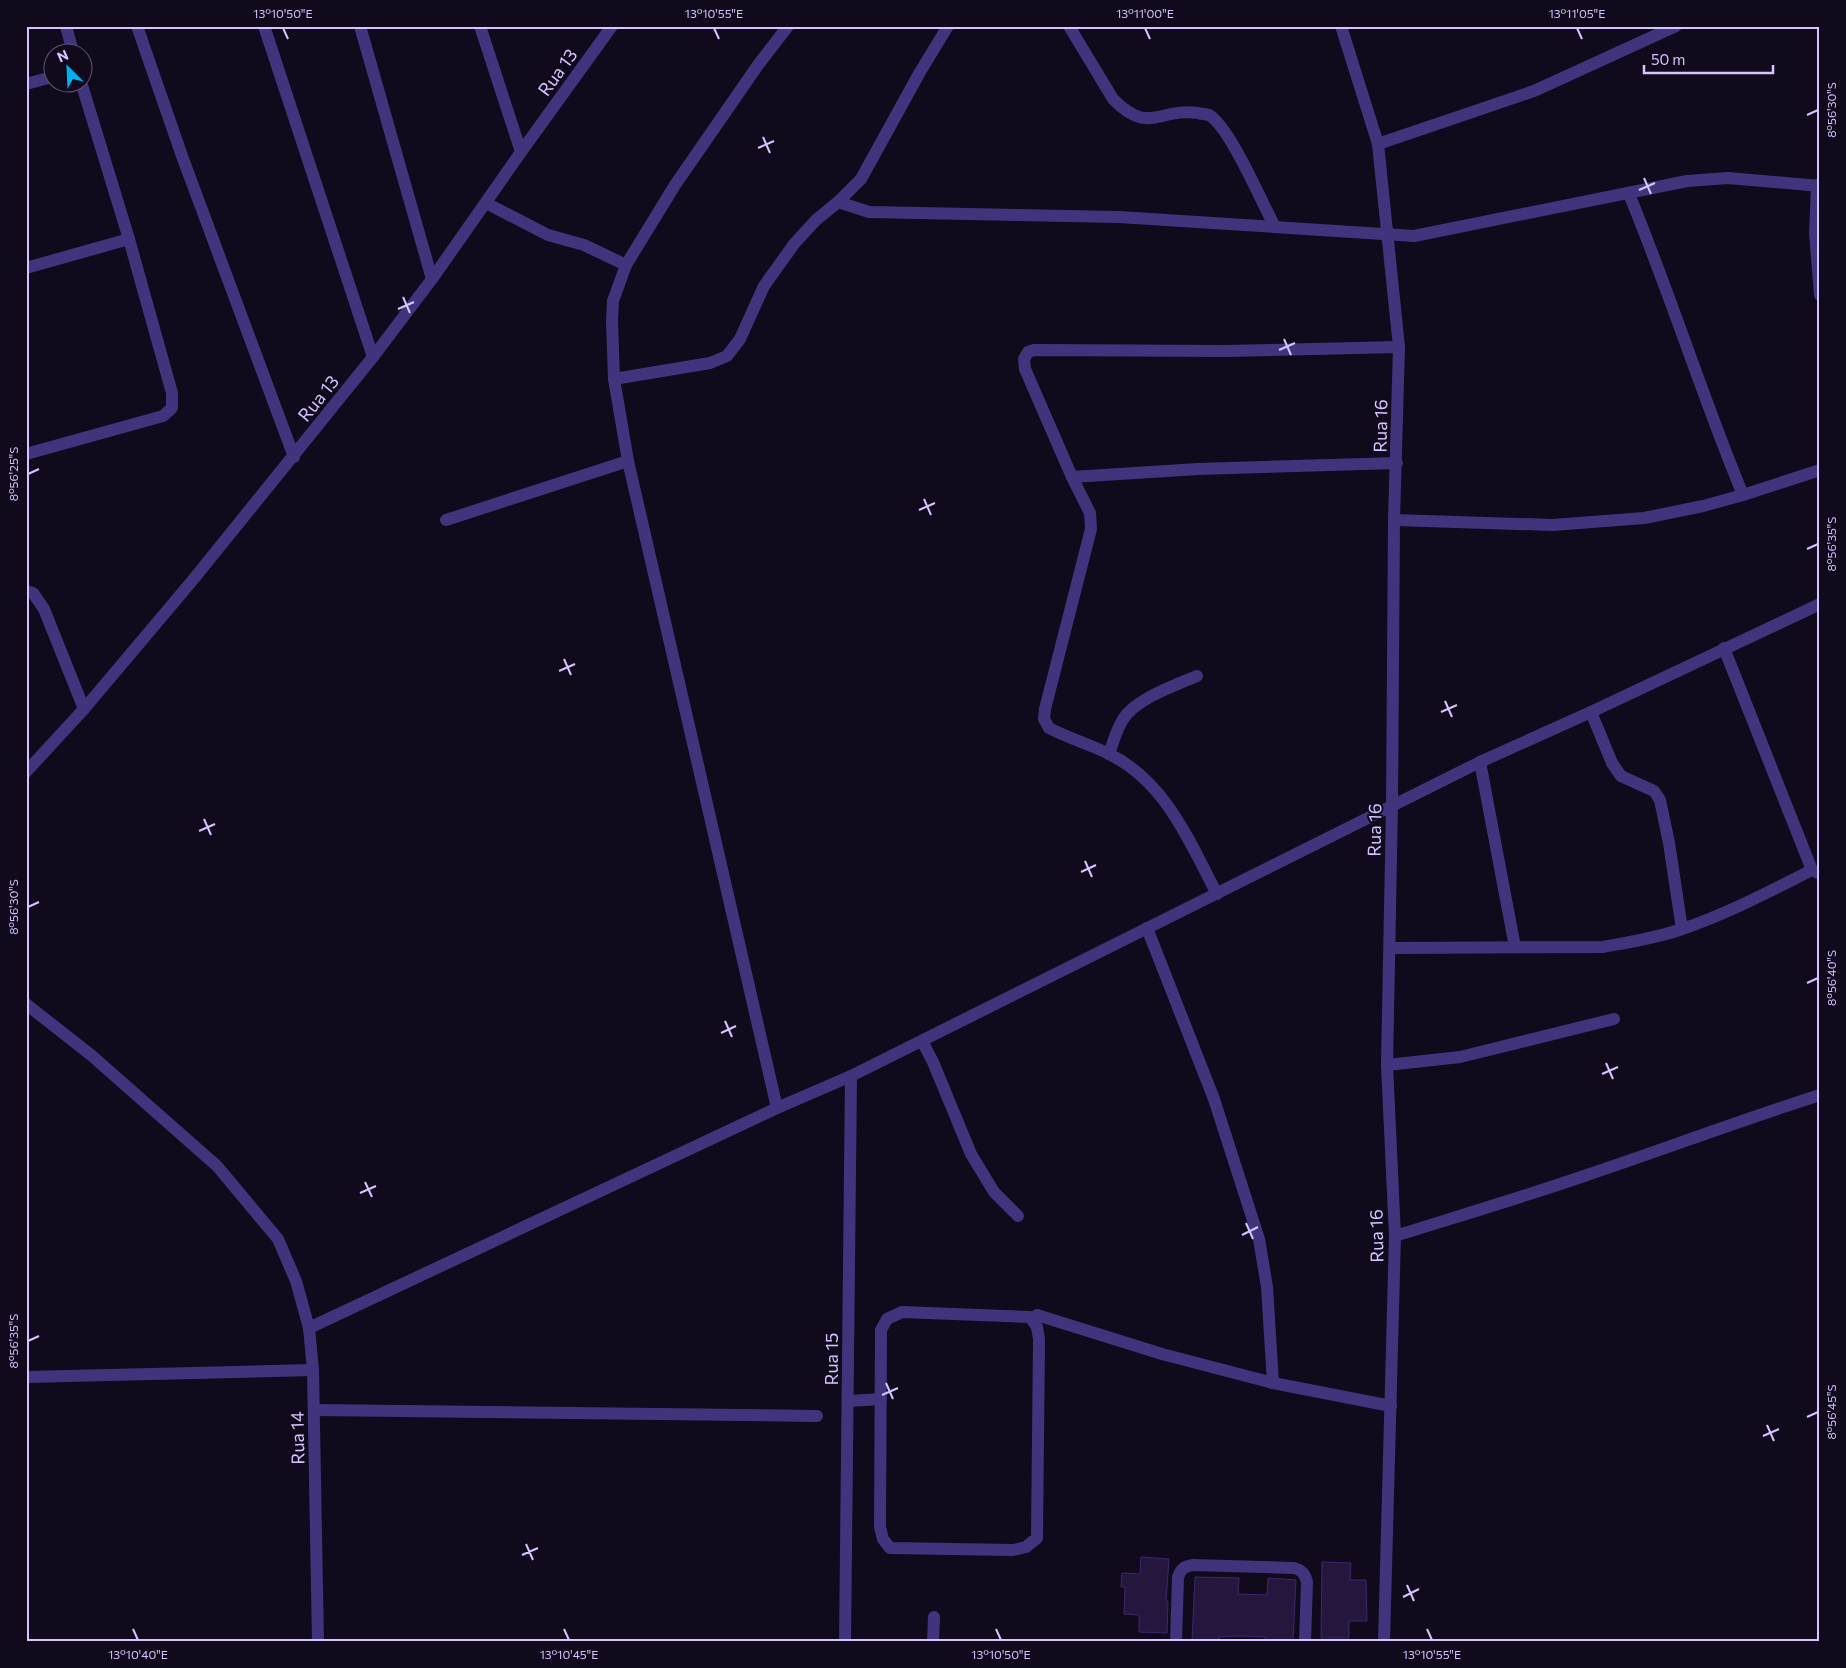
<svg xmlns="http://www.w3.org/2000/svg" width="1846" height="1668" viewBox="0 0 1846 1668" font-family="Commissioner,sans-serif">
<style>
.building{fill:#24163d;stroke:#3f276a}
.lines{fill:none;stroke-linecap:round;stroke-linejoin:round}
.minor{stroke:#42347c;stroke-width:12}
.ticks{fill:none;stroke:#d5c5ff;stroke-width:2}
.labels{text-anchor:middle;dominant-baseline:central;stroke-width:4;stroke-linejoin:round;paint-order:stroke}
.street-label{font-size:18px;fill:#d5c5ff;stroke:#100a1c}
.neatline{fill:none;stroke:#d5c5ff;stroke-width:2}
.ticks-label{font-size:12px;text-anchor:middle;fill:#d5c5ff}
</style>
<rect width="100%" height="100%" fill="#100a1c"/>
<g class="building">
<polygon points="1141,1557 1169,1559 1166,1601 1168,1601 1167,1633 1139,1632 1139,1615 1124,1614 1125,1587 1121,1587 1122,1573 1140,1574"/>
<polygon points="1322,1562 1351,1563 1350,1580 1366,1580 1367,1621 1349,1621 1349,1638 1321,1638"/>
<polygon points="1195,1577 1239,1578 1238,1594 1267,1595 1268,1578 1296,1580 1293,1642 1265,1642 1265,1637 1237,1636 1219,1637 1219,1642 1192,1642"/>
</g>
<g class="lines">
<g class="minor">
<polyline points="66,26 73,52"/>
<polyline points="137,26 182,156 294,457"/>
<polyline points="264,26 373,357"/>
<polyline points="360,26 432,279"/>
<polyline points="480,26 521,152"/>
<path d="M1069,26L1113,99C1149,136 1160,107 1198,113C1201,114 1206,114 1209,115C1230,127 1262,203 1275,227"/>
<polyline points="1341,26 1378,144 1399,347 1394,520 1392,805 1387,1065 1395,1236 1384,1642"/>
<polyline points="26,84 52,77"/>
<polyline points="1378,144 1534,91 1676,26"/>
<polyline points="1817,185 1815,233 1820,295"/>
<path d="M1629,194C1670,293 1702,396 1743,495"/>
<polyline points="838,202 869,212 1119,217 1414,236 1687,181 1728,178 1820,186"/>
<polyline points="486,203 548,235 584,245 626,265"/>
<polyline points="26,268 129,239"/>
<polyline points="614,379 710,363 727,356 740,339 764,286 794,244 816,220 838,202 861,179 920,72 948,26"/>
<polyline points="26,454 163,416 172,408 172,393 129,239 81,82"/>
<polyline points="1072,477 1198,469 1397,463"/>
<polyline points="446,520 628,461"/>
<polyline points="1394,520 1553,525 1644,518 1703,506 1743,495 1820,470"/>
<polyline points="26,591 33,593 44,609 84,709"/>
<polyline points="1724,648 1812,870 1820,874"/>
<polyline points="1591,712 1612,763 1621,776 1654,791 1660,800 1669,843 1682,929"/>
<path d="M1109,754C1113,743 1116,731 1122,721C1133,700 1175,685 1197,676"/>
<polyline points="1480,762 1515,947"/>
<polyline points="26,772 84,709 192,581 373,357 432,279 521,152 612,26"/>
<path d="M1217,894C1189,841 1166,782 1109,754C1089,744 1068,738 1049,728L1044,719L1045,709L1091,529L1090,513L1072,477L1025,369L1024,359L1028,352L1034,350L1226,351L1399,347"/>
<polyline points="1147,928 1214,1099 1259,1239 1267,1287 1273,1383"/>
<path d="M1390,948L1603,947C1630,942 1657,938 1682,929C1727,914 1770,891 1812,870"/>
<polyline points="26,1004 91,1055 217,1166 278,1239 296,1281 309,1328 313,1370 318,1642"/>
<polyline points="922,1041 933,1062 971,1154 994,1192 1018,1216"/>
<polyline points="1387,1065 1460,1057 1614,1019"/>
<polyline points="777,1108 628,461 614,379 612,321 613,301 626,265 675,185 758,65 788,26"/>
<path d="M1395,1236C1459,1216 1523,1197 1587,1175C1665,1149 1741,1120 1820,1095"/>
<polygon points="902,1312 1030,1317 1037,1327 1039,1339 1037,1538 1026,1547 1013,1550 890,1548 883,1539 880,1527 881,1330 887,1319"/>
<polyline points="1037,1315 1162,1354 1273,1383 1391,1406"/>
<polyline points="309,1328 777,1108 851,1076 1480,762 1591,712 1820,604"/>
<polyline points="26,1377 313,1370"/>
<polyline points="849,1401 881,1399"/>
<polyline points="314,1410 817,1416"/>
<polyline points="845,1642 851,1076"/>
<polyline points="933,1642 934,1617"/>
<path d="M1176,1642L1178,1577C1181,1569 1184,1566 1193,1565L1294,1568C1302,1570 1305,1574 1307,1582L1305,1642"/>
</g>
</g>
<path class="ticks" d="M283,28L288,39M714,28L719,39M1145,28L1150,39M1577,28L1582,39M1807,115L1818,110M763,137L770,153M758,148L774,141M1644,178L1651,194M1639,190L1655,183M403,297L410,313M398,309L414,302M1284,339L1291,355M1279,350L1295,343M28,474L39,469M924,499L931,515M919,510L935,503M1807,549L1818,544M564,659L571,675M559,671L575,664M1445,701L1452,717M1441,712L1457,705M204,819L211,835M199,831L215,824M1085,861L1092,877M1081,872L1096,865M28,907L39,902M1807,983L1818,978M725,1021L732,1037M721,1033L736,1026M1606,1063L1613,1079M1602,1074L1618,1067M365,1182L372,1197M360,1193L376,1186M1246,1223L1253,1239M1242,1235L1258,1227M28,1341L39,1336M886,1383L893,1399M882,1395L898,1388M1807,1417L1818,1412M1767,1425L1774,1441M1763,1436L1779,1429M526,1544L533,1560M522,1555L538,1548M1407,1585L1414,1601M1403,1597L1419,1589M133,1629L138,1640M564,1629L569,1640M996,1629L1001,1640M1427,1629L1432,1640"/>
<g class="labels">
<g class="street-label">
<text transform="translate(557 72) rotate(-54)">Rua 13</text>
<text transform="translate(318 398) rotate(-51)">Rua 13</text>
<text transform="translate(1380 426) rotate(-89)">Rua 16</text>
<text transform="translate(1374 830) rotate(-89)">Rua 16</text>
<text transform="translate(1376 1236) rotate(-91)">Rua 16</text>
<text transform="translate(831 1359) rotate(-90)">Rua 15</text>
<text transform="translate(297 1438) rotate(-91)">Rua 14</text>
</g>
</g>
<rect width="1846" height="1668" fill="none" stroke="#100a1c" stroke-width="55"/>
<g transform="translate(68 68) rotate(336)"><circle r="24" fill="#100a1c" stroke="#5f5577"/>
<path d="M0-4L9 19L0 12L-9 19Z" fill="#00b1f0"/>
<text y="-8" font-size="14" font-weight="bold" text-anchor="middle" fill="#d5c5ff">N</text>
</g>
<path d="M1644 65v8h129v-8" fill="none" stroke="#d5c5ff" stroke-width="2.5"/>
<text x="1651" y="65" font-size="15" fill="#d5c5ff" stroke="#100a1c" stroke-width="4" paint-order="stroke">50 m</text>
<rect x="28" y="28" width="1790" height="1612" class="neatline"/>
<g class="ticks-label">
<text x="283" y="18">13°10'50"E</text>
<text x="714" y="18">13°10'55"E</text>
<text x="1145" y="18">13°11'00"E</text>
<text x="1577" y="18">13°11'05"E</text>
<text transform="translate(1832 110) rotate(-90)" y="4">8°56'30"S</text>
<text transform="translate(14 474) rotate(-90)" y="4">8°56'25"S</text>
<text transform="translate(1832 544) rotate(-90)" y="4">8°56'35"S</text>
<text transform="translate(14 907) rotate(-90)" y="4">8°56'30"S</text>
<text transform="translate(1832 978) rotate(-90)" y="4">8°56'40"S</text>
<text transform="translate(14 1341) rotate(-90)" y="4">8°56'35"S</text>
<text transform="translate(1832 1412) rotate(-90)" y="4">8°56'45"S</text>
<text x="138" y="1659">13°10'40"E</text>
<text x="569" y="1659">13°10'45"E</text>
<text x="1001" y="1659">13°10'50"E</text>
<text x="1432" y="1659">13°10'55"E</text>
</g>
</svg>
